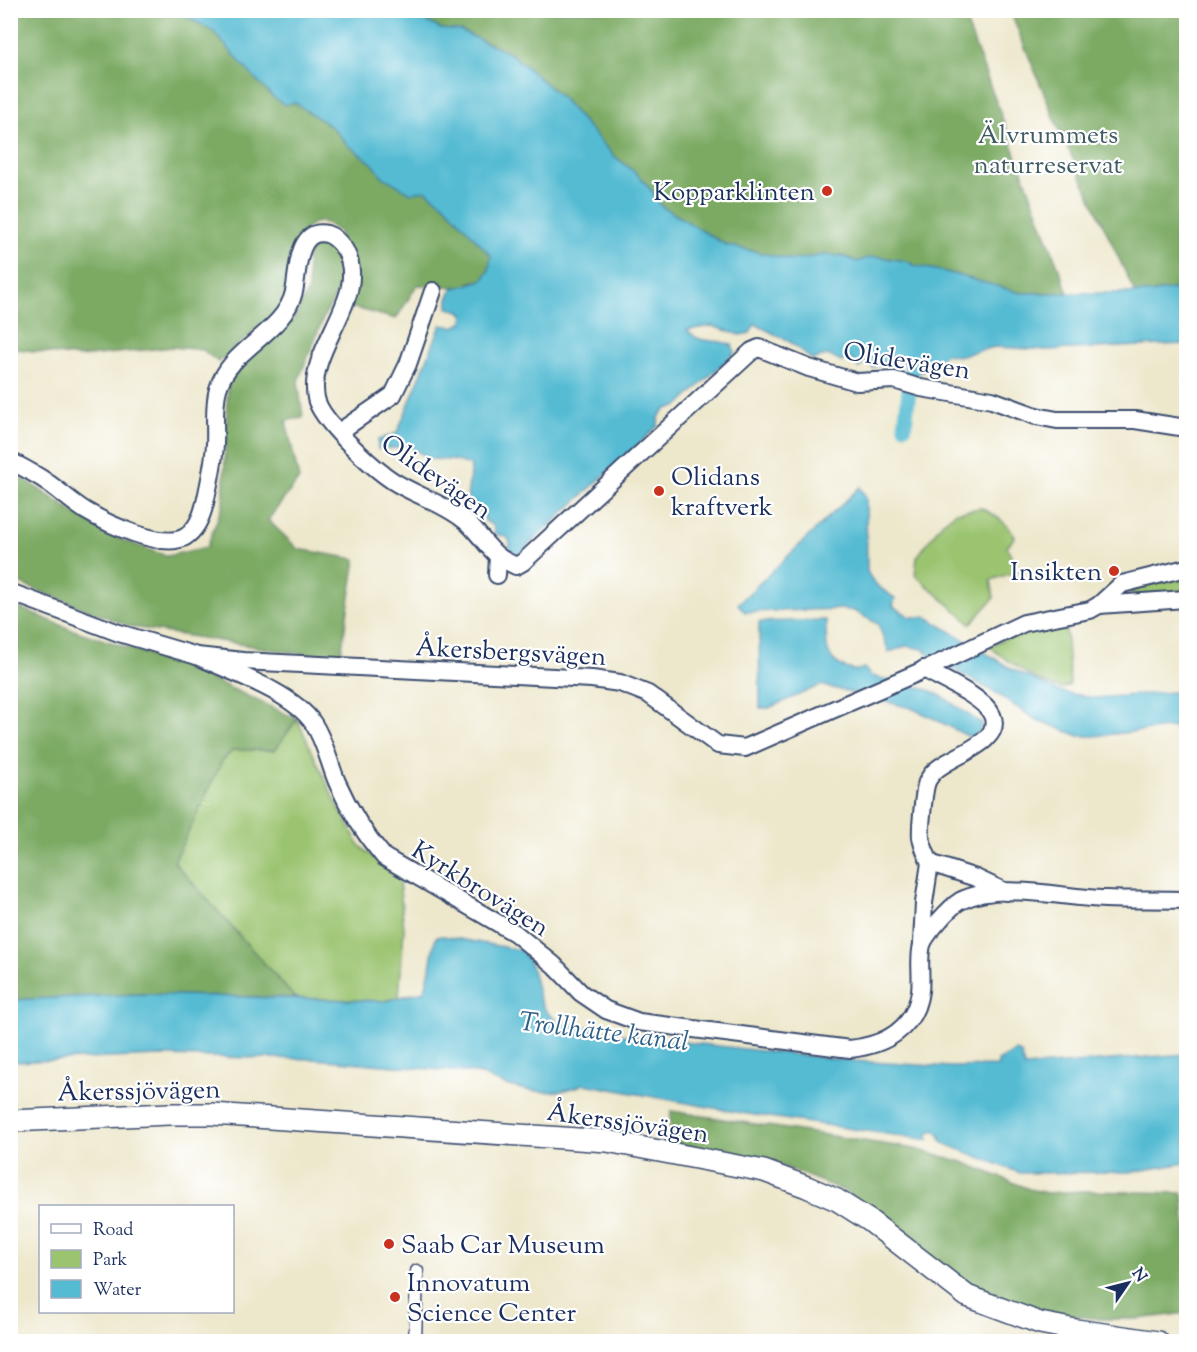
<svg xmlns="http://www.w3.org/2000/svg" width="1197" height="1352" viewBox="0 0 1197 1352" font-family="'Sorts Mill Goudy',serif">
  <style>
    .green { fill: #9bc471; stroke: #5b7a68; stroke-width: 1.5 }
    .forest { fill: #7caa63; stroke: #4c6c60; stroke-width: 1.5 }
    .water { fill: #55bbd3; stroke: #387598; stroke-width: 1.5 }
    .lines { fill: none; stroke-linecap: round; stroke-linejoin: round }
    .canal { stroke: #55bbd3; stroke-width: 15 }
    .pedestrian-casing { stroke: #3a4b6e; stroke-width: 15 }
    .minor-casing { stroke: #3a4b6e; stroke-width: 20 }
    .tertiary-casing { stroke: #3a4b6e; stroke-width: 24 }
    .pedestrian { stroke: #fff; stroke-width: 12 }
    .minor { stroke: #fff; stroke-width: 16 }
    .tertiary { stroke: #fff; stroke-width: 21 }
    .poi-dot { fill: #c8321e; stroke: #fff; stroke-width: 2 }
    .labels { text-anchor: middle; stroke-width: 4.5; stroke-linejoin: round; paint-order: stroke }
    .park-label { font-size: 26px; fill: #415c64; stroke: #fff }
    .poi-label { font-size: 26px; fill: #1b2f5e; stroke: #fff; text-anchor: start }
    .street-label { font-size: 26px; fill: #1b2f5e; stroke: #fff }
    .water-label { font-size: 27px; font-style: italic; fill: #2f6087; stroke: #fff }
  </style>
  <rect width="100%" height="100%" fill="#fff"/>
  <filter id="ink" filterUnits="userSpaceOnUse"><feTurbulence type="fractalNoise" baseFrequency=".0167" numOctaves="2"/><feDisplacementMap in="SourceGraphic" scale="12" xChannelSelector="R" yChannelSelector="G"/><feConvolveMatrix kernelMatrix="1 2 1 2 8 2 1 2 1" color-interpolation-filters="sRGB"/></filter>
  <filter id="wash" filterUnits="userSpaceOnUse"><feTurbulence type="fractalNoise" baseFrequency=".008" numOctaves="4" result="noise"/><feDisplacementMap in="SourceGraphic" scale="24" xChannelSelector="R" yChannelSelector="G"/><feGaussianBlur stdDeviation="1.35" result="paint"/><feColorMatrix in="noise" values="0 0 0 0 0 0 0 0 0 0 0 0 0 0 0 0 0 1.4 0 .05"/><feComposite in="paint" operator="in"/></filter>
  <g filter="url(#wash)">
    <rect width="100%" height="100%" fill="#ede7cb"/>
    <g class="green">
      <path d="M981 508C996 515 1006 522 1015 537L1007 547 1018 571 991 580 994 598 971 624 915 575 917 557 942 523 956 512Z"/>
      <path d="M1186 573V591L1139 595 1129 593 1136 589Z"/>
      <path d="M1063 624 1066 630 1070 685C1067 686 1064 688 1061 688 1043 687 1003 658 989 646L1011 636Z"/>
      <path d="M297 719 332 794 359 845 399 880 404 929 399 997 385 1001 295 998 174 862 222 761 233 750H275Z"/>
    </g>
    <g class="forest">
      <path d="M11 11H177L213 31 272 96 294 102 333 128 348 145 372 163 383 177 425 190 445 205 492 256 489 270 483 280 471 282 464 287 417 285 396 319 350 307 339 232 326 223 321 222 313 223 304 231 294 247 296 262 288 293 279 310 218 362 203 350 173 347 79 357 11 348Z"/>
      <path d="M407 11H962L1068 293H1021L946 272 916 266 906 261 867 258 858 262 842 256 824 255 792 260 726 245 661 206 652 191 636 173 613 155 561 97 511 54 461 31 441 29Z"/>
      <path d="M1010 11H1186V287L1150 293H1135L1058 127Z"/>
      <path d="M318 239 331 245 342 261V286L325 314 298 381 303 417 286 421 299 479 268 520 298 549 356 559 340 660 132 627 11 580 10 470 108 535 167 556 207 547 223 504 228 382 257 350 293 320 308 290 307 256Z"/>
      <path d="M11 604 70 629 179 664 297 719 275 750H233L222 761 174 862 295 998 141 994 11 1000Z"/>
      <path d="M671 1111 915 1149 963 1162 1029 1189 1047 1193 1084 1191 1183 1193 1186 1233V1313L1138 1319H1099L1025 1309 959 1278 845 1191 774 1163 669 1143Z"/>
    </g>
    <g class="water">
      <path d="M177 11H407L441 29 461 31 511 54 561 97 613 155 636 173 652 191 661 206 726 245 792 260 824 255 842 256 858 262 867 258 879 257 906 261 916 266 946 272 1021 293H1150L1186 287V344L1047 350 995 347 957 356 946 354 918 374 911 364 890 360 872 368V360L867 359 859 368 850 358 841 362 828 355 812 360 790 342 755 324 750 333 740 335 712 326 687 330C702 346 713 337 732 345L735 352 677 407C664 407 658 413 658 426L526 547 519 559 515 551H509L510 542 507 537 495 534 494 526 485 521 482 510 467 499 471 465 452 460 431 459 410 447 378 449V440L397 433 441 325 454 327 462 323 464 316 460 311 448 308V299L453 288C464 287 472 282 483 280L489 270 491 256 445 205 425 190 411 193 383 177 372 163 348 145 333 128 294 102 285 105 273 97 256 80 213 31Z"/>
      <path d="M860 487 866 498 867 571C873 585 883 590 895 598L893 606 910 617H927L1010 668 1057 691 1095 698 1186 691V726L1094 736H1079L1035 719 994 692 933 658 923 649 906 646 889 652 878 624 854 611 842 609 745 612 738 604Z"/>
      <path d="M826 620C827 641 822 659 846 668 854 671 857 671 864 668L871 676 929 690 943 697 982 724 978 734 969 737 931 717 911 708 821 685 769 708H760L759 622Z"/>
      <path d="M443 936 520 950C542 967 528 1007 560 1022L629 1036 854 1061 952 1067 998 1066V1061L1016 1051 1021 1053 1024 1067 1186 1054V1163L1131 1172 1020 1173 943 1143 940 1135 934 1130 928 1134V1140L741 1113 584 1084C560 1095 532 1093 506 1085 495 1082 487 1076 475 1073L314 1059 159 1056 11 1062V1000L141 994 385 1001 424 991C432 972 430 956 436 937Z"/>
    </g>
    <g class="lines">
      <path class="canal" d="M905 426 914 345"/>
    </g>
  </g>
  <g filter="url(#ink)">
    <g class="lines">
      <defs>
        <path id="pedestrian" d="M415 1342 417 1271"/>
        <g id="minor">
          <path d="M339 432 393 395 408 364 433 291"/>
          <path d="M10 461C21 466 31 472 41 478 57 488 70 501 86 511 106 523 162 550 185 537 196 530 202 516 205 503 209 484 214 463 215 444 216 426 213 406 218 389 230 347 284 334 294 292 298 275 296 227 327 234 334 236 341 244 345 250 371 297 306 347 316 398 320 420 373 468 393 481 415 495 443 503 464 520 477 530 485 545 498 556 503 560 510 563 516 566L523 562 752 351 759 348 809 368 857 382 894 380 921 388 992 400 1036 416 1057 420H1135L1186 428"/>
          <path d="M497 575 498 556"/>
          <path d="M10 592 119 633 197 656 243 661 592 679 620 683 648 694 718 745 745 748 935 665 1024 623 1090 610 1099 605 1186 599"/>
          <path d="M1099 605 1122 584 1186 568"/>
          <path d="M197 656C231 672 292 692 313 723 325 741 329 763 337 782 349 809 365 835 384 857L515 933 554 965 581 993 606 1010 639 1022 850 1049C885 1045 915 1029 920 991 922 976 918 959 922 945 925 935 950 907 960 901 1000 881 1061 898 1105 899 1132 900 1159 899 1186 900"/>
          <path d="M924 669C941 679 984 697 992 715 1005 744 946 756 932 774 930 777 928 779 927 782 924 789 920 829 921 837 922 846 927 855 930 863"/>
          <path d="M922 943 924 903 930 863 976 878 1006 892"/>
        </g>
        <path id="tertiary" d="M10 1121 169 1114H212L607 1141 764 1171 807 1187 837 1200 870 1221 967 1296 1040 1323 1076 1330 1158 1342"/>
      </defs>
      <use href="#pedestrian" class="pedestrian-casing"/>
      <use href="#minor" class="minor-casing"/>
      <use href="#tertiary" class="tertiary-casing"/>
      <use href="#pedestrian" class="pedestrian"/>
      <use href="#minor" class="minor"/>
      <use href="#tertiary" class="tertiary"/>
    </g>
  </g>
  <g class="poi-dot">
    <circle cx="827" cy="191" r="6"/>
    <circle cx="659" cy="491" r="6"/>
    <circle cx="1114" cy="571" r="6"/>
    <circle cx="389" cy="1244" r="6"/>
    <circle cx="395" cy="1297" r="6"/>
  </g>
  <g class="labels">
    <g class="park-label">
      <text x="1048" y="143">Älvrummets<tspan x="1048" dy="30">naturreservat</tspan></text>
    </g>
    <g class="poi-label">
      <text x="815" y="200" text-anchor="end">Kopparklinten</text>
      <text x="671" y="485">Olidans<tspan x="671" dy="30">kraftverk</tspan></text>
      <text x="1102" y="580" text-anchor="end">Insikten</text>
      <text x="401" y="1253">Saab Car Museum</text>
      <text x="407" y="1291">Innovatum<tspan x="407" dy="30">Science Center</tspan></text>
    </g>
    <g class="street-label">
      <text transform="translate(907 360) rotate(9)" y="9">Olidevägen</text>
      <text transform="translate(437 476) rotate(35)" y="9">Olidevägen</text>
      <text transform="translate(511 651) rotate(3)" y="9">Åkersbergsvägen</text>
      <text transform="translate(481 888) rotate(32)" y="9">Kyrkbrovägen</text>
      <text transform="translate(139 1090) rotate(-1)" y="9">Åkerssjövägen</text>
      <text transform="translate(628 1122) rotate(8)" y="9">Åkerssjövägen</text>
    </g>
    <g class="water-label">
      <text transform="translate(604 1031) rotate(7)" y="9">Trollhätte kanal</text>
    </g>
  </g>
  <rect width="1197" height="1352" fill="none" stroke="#fff" stroke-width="36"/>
  <rect x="39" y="1205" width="195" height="108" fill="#ffffff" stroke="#a4acbf" stroke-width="1.5"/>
  <rect x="51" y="1224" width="30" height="9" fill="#ffffff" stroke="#a4acbf" stroke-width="1.5"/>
  <text x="93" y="1235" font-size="18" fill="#1b2f5e">Road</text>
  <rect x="51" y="1250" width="30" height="18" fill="#9bc471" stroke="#a4acbf" stroke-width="1.5"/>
  <text x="93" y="1265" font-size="18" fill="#1b2f5e">Park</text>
  <rect x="51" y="1280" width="30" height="18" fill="#55bbd3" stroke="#a4acbf" stroke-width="1.5"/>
  <text x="93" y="1295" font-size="18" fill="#1b2f5e">Water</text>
  <g transform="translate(1128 1283) rotate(55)" stroke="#ffffff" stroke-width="4.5" paint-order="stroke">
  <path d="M0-4.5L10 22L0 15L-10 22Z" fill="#1b2f5e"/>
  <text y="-9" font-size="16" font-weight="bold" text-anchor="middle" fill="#1b2f5e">N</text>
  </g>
</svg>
